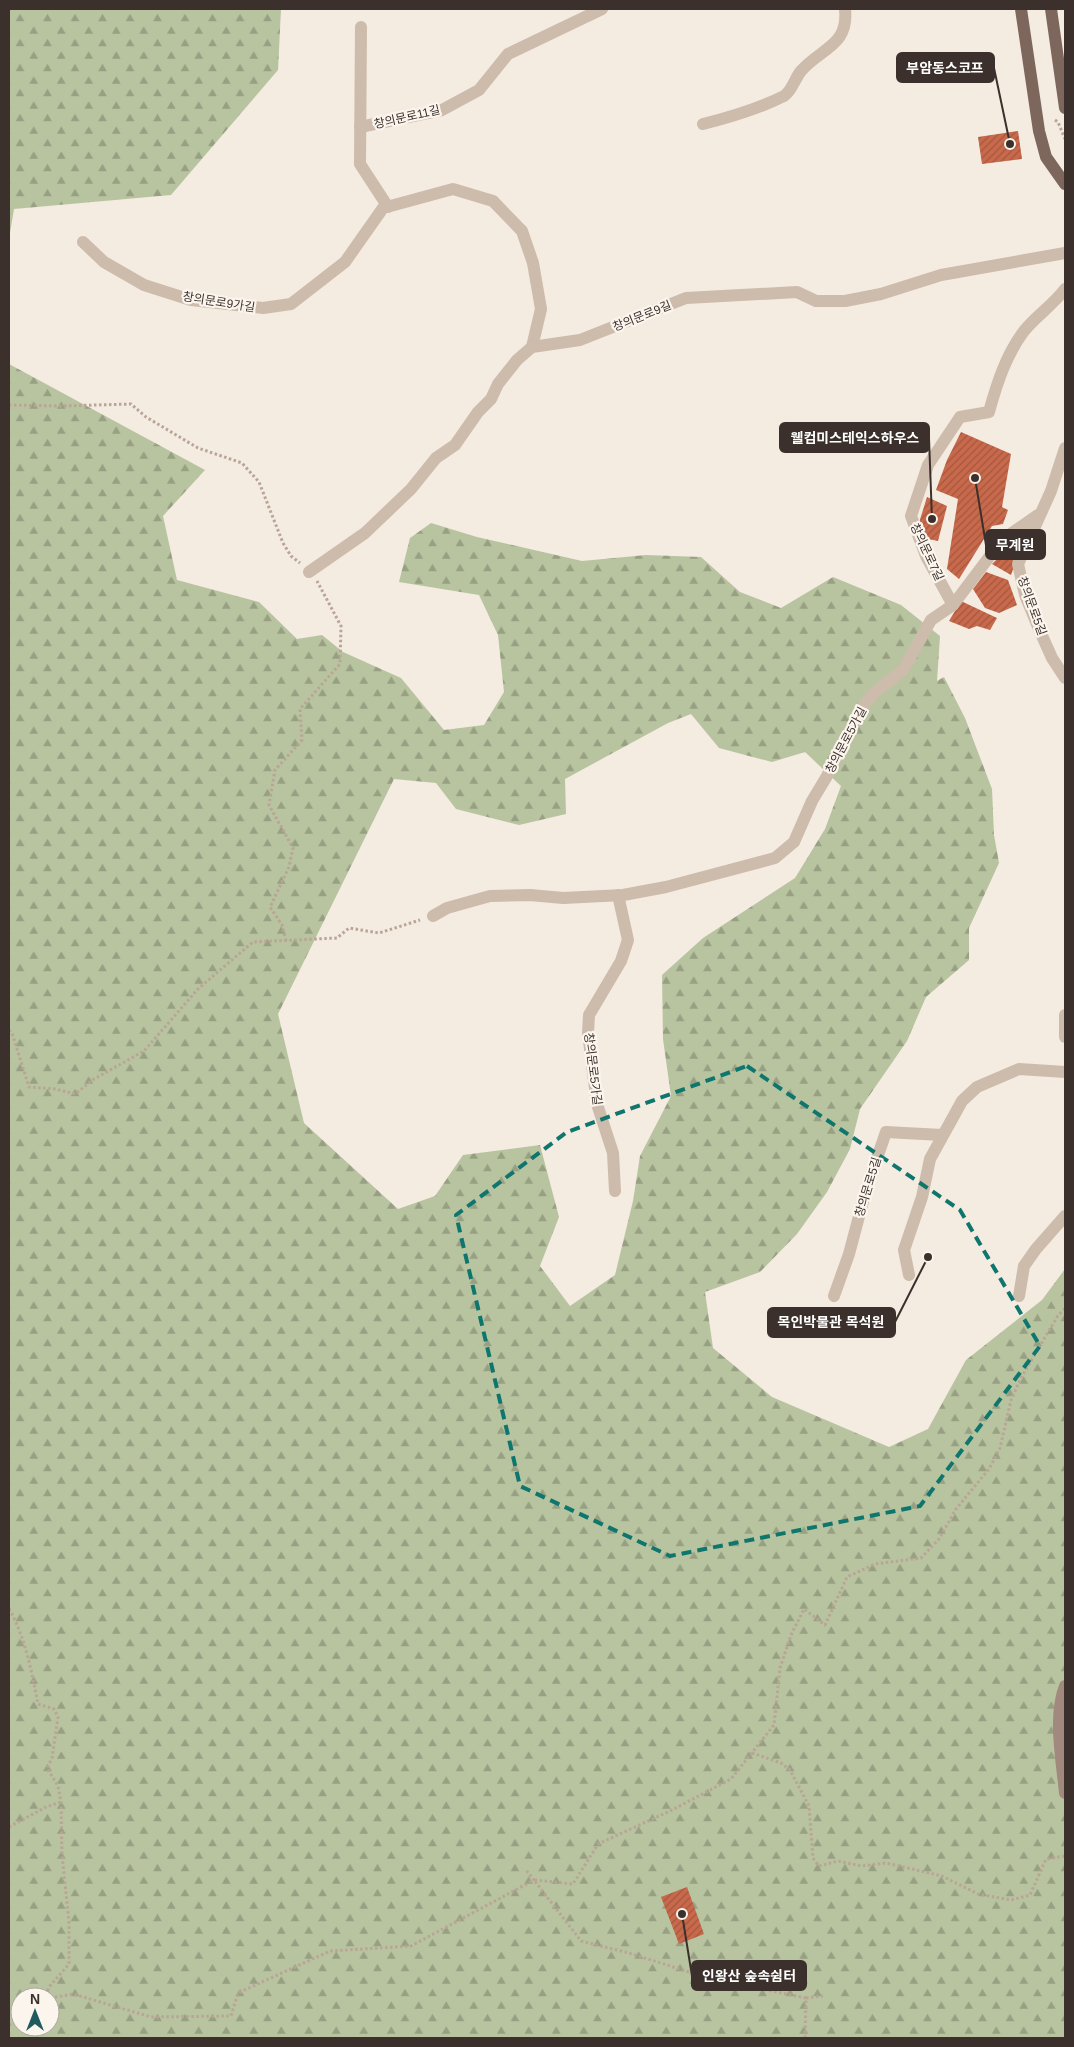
<svg xmlns="http://www.w3.org/2000/svg" width="1074" height="2047" viewBox="0 0 1074 2047" font-family="Arial,'Noto Sans KR',sans-serif">
  <style>
    .forest { fill: url(#forest-firs); fill-rule: evenodd }
    .building { fill: url(#building-hatch) }
    .lines { fill: none; stroke-linecap: round; stroke-linejoin: round }
    .path { stroke: #b9a596; stroke-width: 3; stroke-dasharray: 2.5 2.5; stroke-linecap: butt }
    .street { stroke: #cdbbac; stroke-width: 12 }
    .secondary { stroke: #a18a7d; stroke-width: 12 }
    .primary { stroke: #7d675c; stroke-width: 12 }
    .marked { fill: none; stroke: #0f766e; stroke-width: 4; stroke-dasharray: 10 6; stroke-linejoin: round }
    .labels { text-anchor: middle; stroke-width: 4.5; stroke-linejoin: round; paint-order: stroke }
    .street-label { font-size: 12px; fill: #3b302b; stroke: #fbf5ee }
    .leader { fill: none; stroke: #3b302b; stroke-width: 2 }
    .callout-dot { fill: #3b302b; stroke: #fbf5ee; stroke-width: 2 }
    .callout { fill: #3b302b; stroke: #3b302b; stroke-width: 2 }
    .callout-label { font-size: 14px; text-anchor: middle; font-weight: bold; fill: #fff }
  </style>
  <defs>
    <pattern id="forest-firs" width="22" height="20" patternUnits="userSpaceOnUse" patternTransform="scale(1.25)"><rect width="22" height="20" fill="#b8c4a0"/><path d="M5 1l3.5 6h-7zM16 11l3.5 6h-7z" fill="#97a083"/></pattern>
    <pattern id="building-hatch" width="6" height="6" patternUnits="userSpaceOnUse" patternTransform="scale(1.25)"><rect width="6" height="6" fill="#c8694b"/><path d="M-1 1l2-2M0 6l6-6M5 7l2-2" fill="none" stroke="#a4573f"/></pattern>
  </defs>
  <rect width="100%" height="100%" fill="#f4ebe1"/>
  <g class="forest">
    <path d="M9 9H281L278 70 171 195 14 209 9 239Z"/>
    <path d="M9 364 205 470 163 516 177 580 259 602 297 639 322 635 343 652 401 678 444 730 484 725 504 692 498 635 479 595 399 582 410 538 431 523 477 537 582 561 646 555 701 557 740 592 781 608 833 577 901 605 940 636 937 681 944 677 965 718 992 789 994 835 999 863 969 928V960L926 997 907 1041 860 1109 850 1149 827 1192 797 1234 760 1272 705 1292 713 1348 772 1397 889 1447 928 1429 966 1360 1042 1300 1065 1269V2038H9ZM691 714 719 748 772 762 805 752 841 786 825 829 795 878 703 938 662 975 663 1039 671 1096 640 1156 633 1201 615 1275 570 1306 540 1266 559 1217 540 1145 463 1155 435 1196 398 1209 304 1123 278 1014 394 779 436 783 456 809 519 825 566 814 565 779 668 723ZM20 1997H50V2027H20Z"/>
  </g>
  <g class="building">
    <path d="M1018 131 1022 159 982 164 978 137Z"/>
    <path d="M961 432 1011 454 1002 507 1008 510 1003 524 992 526 959 579 947 569 958 499 936 490 947 460Z"/>
    <path d="M927 497 947 506 938 541 923 538 919 523Z"/>
    <path d="M1027 529 1011 575 992 564Z"/>
    <path d="M986 572 1008 580 1017 605 999 613 985 608 973 589Z"/>
    <path d="M961 601 997 618 990 630 977 626 969 629 949 621Z"/>
    <path d="M687 1887 704 1934 679 1944 661 1897Z"/>
  </g>
  <g class="lines">
    <g class="path">
      <path d="M1055 120 1058 122 1065 139"/>
      <path d="M9 405 61 406 131 404 146 417 198 448 242 463 259 482 283 543 291 556 300 563"/>
      <path d="M286 941 282 925 270 907 289 867 293 848 269 805 275 770 302 740 300 709 340 664 341 626 317 581"/>
      <path d="M9 1030 12 1033 29 1087 55 1089 75 1094 94 1079 144 1051 198 989 253 942 337 938 349 928 379 933 420 920"/>
      <path d="M9 1609C25 1636 32 1673 38 1704L54 1709 58 1717 52 1758 47 1768 58 1786 61 1802 62 1855 69 1922V1964L49 1987 45 1997"/>
      <path d="M752 1753 781 1763 790 1770 809 1806 813 1858 819 1866 838 1861 861 1866 886 1863 942 1876 978 1894 1011 1900 1030 1895 1046 1859 1065 1856"/>
      <path d="M9 1827 46 1807 61 1802"/>
      <path d="M50 1998 73 1994 151 2017 231 2016 238 1993 330 1951 411 1946 534 1880 526 1870"/>
      <path d="M806 1998 823 1996"/>
      <path d="M9 2025 20 2018"/>
      <path d="M805 2038 806 1998 708 1978 629 1953 581 1941 534 1880 573 1884 598 1844 670 1811 731 1779 774 1725 780 1668 791 1635 804 1609 825 1625 847 1577 875 1564 921 1558 939 1539 956 1509 989 1469 1000 1448 1011 1400 1021 1378 1057 1317 1065 1308"/>
    </g>
    <g class="street">
      <path d="M361 27 360 164 388 207"/>
      <path d="M703 124C731 117 758 109 784 96 792 91 795 78 801 71 821 48 849 46 845 9"/>
      <path d="M360 127 442 110 479 90 508 54 602 9"/>
      <path d="M83 242 104 262 144 285 191 300 263 308 291 304 345 262 383 208 453 189 493 201 522 231 533 263 541 309 532 347"/>
      <path d="M1065 448 1051 491 1018 564 1025 595 1039 629 1052 658 1065 678"/>
      <path d="M309 572 365 533 411 489 436 458 455 445 478 412 491 399 498 384 517 360 532 347 580 340 686 298 797 292 816 301H845L881 294 941 275 1065 253"/>
      <path d="M953 605 926 556 911 516 928 465 960 417 989 412C997 383 1006 355 1024 331 1036 316 1053 305 1065 289"/>
      <path d="M433 916 447 908 490 896 530 895 563 898 623 895 666 887 775 858 794 842 812 801 827 776 863 706 874 693 903 670 931 620 953 605 1002 540 1038 515"/>
      <path d="M1065 1015V1037"/>
      <path d="M615 1191 613 1153 597 1104 588 1033 589 1015 621 961 628 940 618 895"/>
      <path d="M909 1275 904 1250 922 1197 930 1159 962 1101 977 1087 1019 1069 1065 1072"/>
      <path d="M834 1296 849 1254 866 1190 886 1132 942 1135"/>
      <path d="M1019 1296 1024 1266 1036 1249 1065 1216"/>
    </g>
    <path class="secondary" d="M1065 1686C1053 1716 1062 1761 1065 1793"/>
    <g class="primary">
      <path d="M1021 9 1039 131 1046 157 1065 184"/>
      <path d="M1051 9 1065 108"/>
    </g>
  </g>
  <path class="marked" d="M747 1066 960 1210 1040 1346 920 1506 670 1556 520 1486 456 1215 567 1132Z"/>
  <g class="labels">
    <g class="street-label">
      <text transform="translate(407 117) rotate(-13)" y="4">창의문로11길</text>
      <text transform="translate(219 302) rotate(9)" y="4">창의문로9가길</text>
      <text transform="translate(642 316) rotate(-22)" y="4">창의문로9길</text>
      <text transform="translate(927 552) rotate(65)" y="4">창의문로7길</text>
      <text transform="translate(1032 606) rotate(70)" y="4">창의문로5길</text>
      <text transform="translate(846 740) rotate(-62)" y="4">창의문로5가길</text>
      <text transform="translate(593 1069) rotate(83)" y="4">창의문로5가길</text>
      <text transform="translate(868 1187) rotate(-73)" y="4">창의문로5길</text>
    </g>
  </g>
  <path class="leader" d="M1010 144L994 68M932 519L929 438M975 478L986 545M928 1257L895 1322M682 1914L692 1976"/>
  <g class="callout-dot">
    <circle cx="1010" cy="144" r="5"/>
    <circle cx="932" cy="519" r="5"/>
    <circle cx="975" cy="478" r="5"/>
    <circle cx="928" cy="1257" r="5"/>
    <circle cx="682" cy="1914" r="5"/>
  </g>
  <g class="callout">
    <rect x="897" y="53" width="97" height="29" rx="5"/>
    <rect x="780" y="423" width="149" height="29" rx="5"/>
    <rect x="986" y="530" width="59" height="29" rx="5"/>
    <rect x="768" y="1308" width="127" height="29" rx="5"/>
    <rect x="692" y="1961" width="114" height="29" rx="5"/>
  </g>
  <g class="callout-label">
    <text x="945" y="73">부암동스코프</text>
    <text x="855" y="443">웰컴미스테익스하우스</text>
    <text x="1015" y="550">무계원</text>
    <text x="831" y="1327">목인박물관 목석원</text>
    <text x="749" y="1981">인왕산 숲속쉼터</text>
  </g>
  <rect width="1074" height="2047" fill="none" stroke="#3b302b" stroke-width="20"/>
  <g transform="translate(35 2012)"><circle r="24" fill="#fbf5ee" stroke="#aea6a0"/>
  <path d="M0-4L9 19L0 12L-9 19Z" fill="#1f5a5e"/>
  <text y="-8" font-size="14" font-weight="bold" text-anchor="middle" fill="#3b302b">N</text>
  </g>
</svg>
